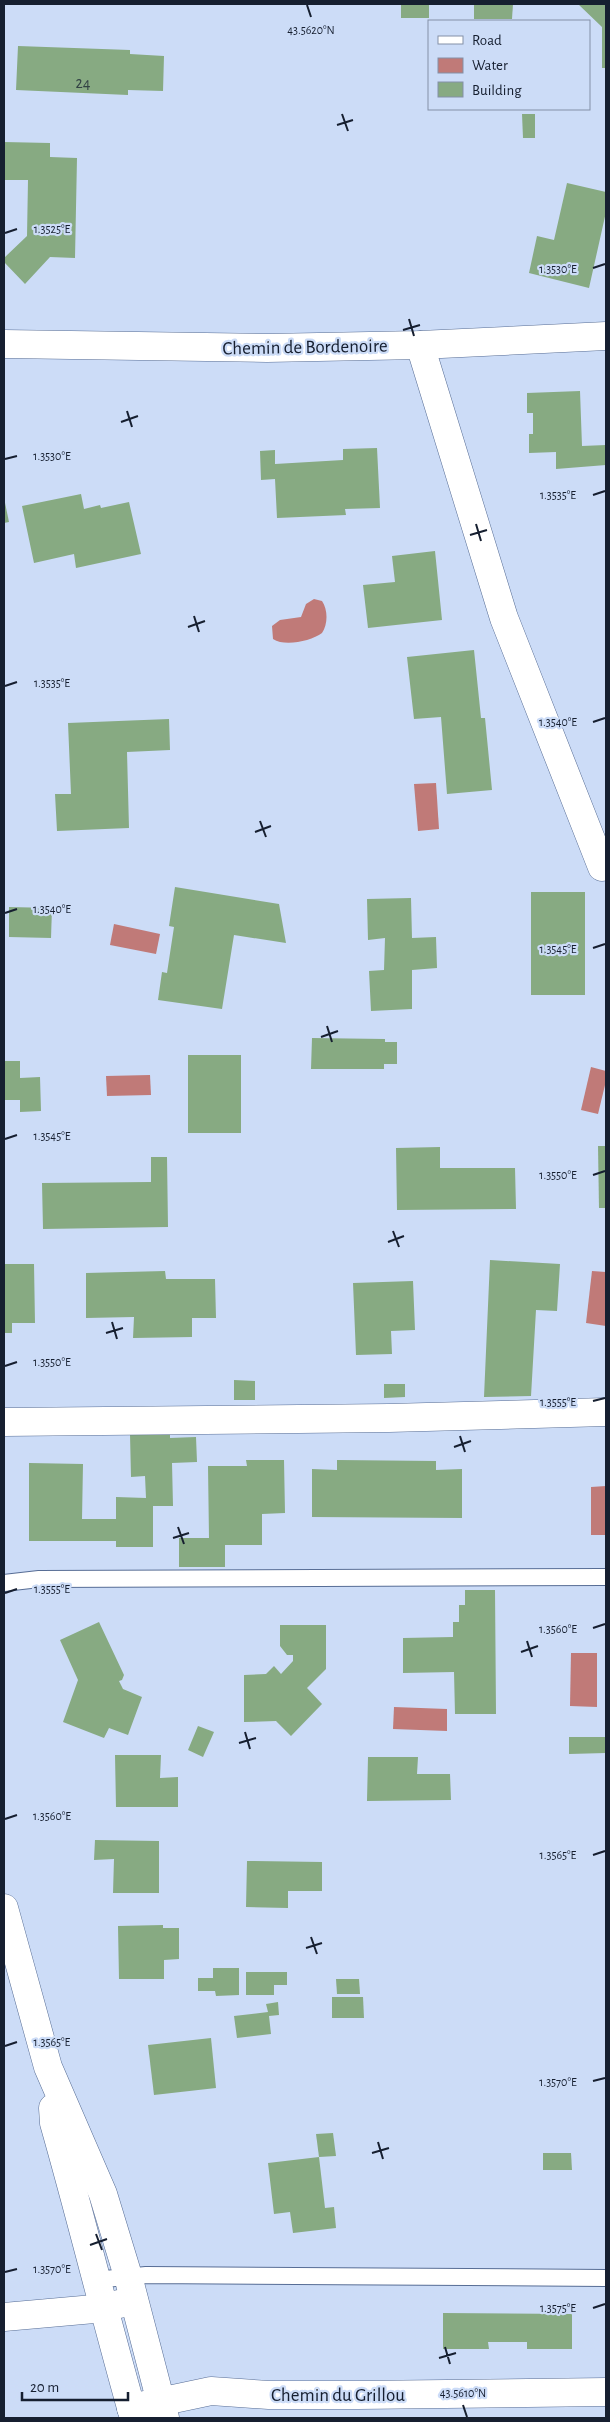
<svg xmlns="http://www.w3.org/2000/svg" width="610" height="2422" viewBox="0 0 610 2422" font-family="'Alegreya Sans',sans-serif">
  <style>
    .water { fill: #c07a78 }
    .building { fill: #87aa82 }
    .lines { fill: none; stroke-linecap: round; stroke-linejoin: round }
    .lane-casing { stroke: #576d95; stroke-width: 18 }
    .street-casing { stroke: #576d95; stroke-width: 29 }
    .secondary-casing { stroke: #576d95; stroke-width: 29 }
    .lane { stroke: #fff; stroke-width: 16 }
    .street { stroke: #fff; stroke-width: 28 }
    .secondary { stroke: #fff; stroke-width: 28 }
    .ticks { fill: none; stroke: #161f30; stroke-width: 2 }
    .labels { text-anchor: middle; stroke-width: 4.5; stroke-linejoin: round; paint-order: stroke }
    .number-label { font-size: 16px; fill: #324244 }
    .street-label { font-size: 19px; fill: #161f30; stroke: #ccdcf7 }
    .ticks-label { font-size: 12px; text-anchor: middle; fill: #161f30; stroke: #ccdcf7; stroke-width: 4.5; stroke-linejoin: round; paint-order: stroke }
  </style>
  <rect width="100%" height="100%" fill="#ccdcf7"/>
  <g class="water">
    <path d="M314 599 322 601C328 610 328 624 322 633 311 641 285 647 273 639L272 626 280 620 301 617 306 604Z"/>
    <path d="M436 783 439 829 418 831 414 784Z"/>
    <path d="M114 924 160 934 156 954 110 945Z"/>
    <path d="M591 1067 606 1071V1081L598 1114 581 1110Z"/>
    <path d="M150 1075 151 1095 107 1096 106 1076Z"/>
    <path d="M592 1271 606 1272V1326L586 1323Z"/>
    <path d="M606 1486V1535H591V1487Z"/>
    <path d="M571 1653H597V1707L570 1706Z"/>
    <path d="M394 1707 447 1709V1731L393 1729Z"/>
  </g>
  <g class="building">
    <rect x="401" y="4" width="28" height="14"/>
    <path d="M474 4H513L512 19H474Z"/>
    <path d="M578 4H606V68H602V27Z"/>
    <path d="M18 46 130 50V54L164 56 163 91 128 90V95L16 90Z"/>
    <path d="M522 114H535V138H523Z"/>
    <path d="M4 142 50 143V157L77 158 75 258 50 257 25 284 4 262V258L27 236 28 180H4Z"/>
    <path d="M567 183 606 192V212L589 288 529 273 537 236 554 240Z"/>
    <path d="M580 391 582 446 606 445V465L556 469V452L529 453V434H533V413H527V393Z"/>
    <path d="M377 448 380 508 345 509 346 515 277 518 275 479 261 480 260 451 275 450V464L343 460V449Z"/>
    <path d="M81 494 84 509 100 505 101 508 129 502 141 554 76 568 74 554 34 563 22 506Z"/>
    <path d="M4 498 9 522 4 523Z"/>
    <path d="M435 551 442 620 368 628 363 585 395 582 392 556Z"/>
    <path d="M474 650 481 718H485L492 790 447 794 441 717 414 719 407 657Z"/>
    <path d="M169 719 170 750 127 752 129 828 57 831 55 794H71L68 723Z"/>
    <path d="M175 887 279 904 286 943 234 935 222 1009 158 1000 162 972 167 973 174 927 169 926Z"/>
    <rect x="531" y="892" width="54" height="103"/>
    <path d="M411 898 412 938 436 937 437 968 412 970V1009L371 1011 369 971 384 970 385 938 368 940 367 899Z"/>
    <path d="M9 907 52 908 51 938 9 937Z"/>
    <path d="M312 1038 385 1039V1042H397V1064H384V1069H311Z"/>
    <rect x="188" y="1055" width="53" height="78"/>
    <path d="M4 1061H20V1078L40 1077 41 1111 20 1112V1100H4Z"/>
    <path d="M598 1146H606V1208H599Z"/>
    <path d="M440 1147V1168H515L516 1209 397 1210 396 1148Z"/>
    <path d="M151 1157H167L168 1227 43 1229 42 1183 151 1182Z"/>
    <path d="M490 1260 560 1264 557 1311 536 1310 531 1396 484 1397Z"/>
    <path d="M4 1264H34L35 1323H12V1333H4Z"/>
    <path d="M165 1271 166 1279H215L216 1318H192V1337L133 1338 134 1317 86 1318V1273Z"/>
    <path d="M413 1281 415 1330 391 1331 392 1354 356 1355 353 1283Z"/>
    <path d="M234 1380 255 1381V1400H234Z"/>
    <path d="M384 1384H405V1397L384 1398Z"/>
    <path d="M170 1433V1438L196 1437 197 1462 172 1463 173 1506H153V1547H116V1541H29V1463L83 1464 82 1519H116V1497L146 1498 145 1476 131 1477 130 1434Z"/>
    <path d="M246 1460H284L285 1513 262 1514V1545H225V1567H179V1538H209L208 1466H247Z"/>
    <path d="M337 1460 436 1461V1470L462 1469V1518L312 1517V1469L337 1470Z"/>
    <path d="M465 1590H495L496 1714H455L454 1672 403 1673V1638L453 1637V1622H459V1605H465Z"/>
    <path d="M99 1622 124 1675 122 1680 119 1681 123 1689 142 1697 128 1735 109 1728 104 1738 63 1722 78 1680 60 1640Z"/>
    <path d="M280 1625H326V1669L307 1688 322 1704 291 1736 276 1721 244 1722V1675L266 1674 274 1666 281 1674 293 1661V1655H287L280 1646Z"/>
    <path d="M198 1726 214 1732 203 1757 188 1750Z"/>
    <path d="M569 1737H605L606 1753 569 1754Z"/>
    <path d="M115 1755H161L160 1778 178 1777V1807H116Z"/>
    <path d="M368 1757H418L417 1774H450L451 1800 367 1801Z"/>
    <path d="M95 1840 159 1841V1893H113L114 1859 94 1860Z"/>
    <path d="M247 1861 322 1862V1891H288V1908L246 1907Z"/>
    <path d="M163 1925V1928H179V1959L164 1960V1979H119L118 1926Z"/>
    <path d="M213 1968H239V1995L216 1996 215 1991H198V1978H213Z"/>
    <path d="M246 1972H287V1985H274V1995H246Z"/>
    <path d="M336 1979H359L360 1994H337Z"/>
    <path d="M332 1997H363L364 2018H332Z"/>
    <path d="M278 2002 279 2015 269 2016 271 2034 237 2038 234 2016 268 2012 266 2004Z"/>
    <path d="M211 2038 216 2088 154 2095 148 2045Z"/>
    <path d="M333 2133 336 2156 319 2157 316 2134Z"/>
    <path d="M543 2153H571L572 2170H543Z"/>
    <path d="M319 2157 325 2208 334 2207 336 2228 293 2233 290 2212 274 2214 268 2163Z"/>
    <path d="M443 2313 572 2314V2349H527V2342H488L489 2349H443Z"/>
  </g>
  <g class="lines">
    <defs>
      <g id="lane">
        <path d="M4 1583 39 1579 606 1577"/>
        <path d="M95 2280 146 2275 606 2278"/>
      </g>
      <g id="street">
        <path d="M4 344 267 348 420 345 606 336"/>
        <path d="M420 345 504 618 602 867"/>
        <path d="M4 1422 389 1418 606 1412"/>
        <path d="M4 2317 94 2309 134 2301"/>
        <path d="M131 2408 211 2391 269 2395H359L606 2392"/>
      </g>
      <g id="secondary">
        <path d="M4 1908 48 2067 103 2194 128 2276 165 2418"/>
        <path d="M53 2108 54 2123C82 2221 106 2320 134 2418"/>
      </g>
    </defs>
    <use href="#lane" class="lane-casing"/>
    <use href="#street" class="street-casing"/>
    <use href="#secondary" class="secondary-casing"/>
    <use href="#lane" class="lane"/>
    <use href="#street" class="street"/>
    <use href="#secondary" class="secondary"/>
  </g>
  <path class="ticks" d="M307 5 311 17M342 114 348 131M337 125 353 120M5 233 17 229M593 268 605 264M409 319 414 336M403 330 420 325M127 411 132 427M121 422 138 416M5 459 17 456M593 495 605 491M476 524 481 541M470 535 487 530M194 616 199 632M188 627 205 621M5 686 17 682M593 722 605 718M260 821 266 837M255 832 271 826M5 913 17 909M593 948 605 944M327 1026 332 1042M321 1037 338 1031M5 1139 17 1135M593 1175 605 1171M393 1231 399 1247M388 1242 404 1236M112 1322 117 1339M106 1333 123 1328M5 1366 17 1362M593 1401 605 1398M460 1436 465 1452M454 1447 471 1441M178 1527 184 1544M173 1538 189 1533M5 1593 17 1589M593 1628 605 1624M527 1641 532 1657M521 1652 538 1646M245 1732 250 1749M239 1743 256 1738M5 1819 17 1815M593 1855 605 1851M311 1937 317 1954M306 1948 322 1943M5 2046 17 2042M593 2081 605 2078M378 2142 383 2159M372 2153 389 2148M96 2234 102 2250M90 2245 107 2239M5 2272 17 2269M593 2308 605 2304M445 2347 450 2364M439 2358 456 2353M463 2405 467 2417"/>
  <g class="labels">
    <g class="number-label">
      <text x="83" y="88">24</text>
    </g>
    <g class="street-label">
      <text transform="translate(305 346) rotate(-1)" y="7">Chemin de Bordenoire</text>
      <text x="338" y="2401">Chemin du Grillou</text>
    </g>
  </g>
  <g class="ticks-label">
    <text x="311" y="34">43.5620°N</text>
    <text x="52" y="233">1.3525°E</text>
    <text x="558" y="273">1.3530°E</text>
    <text x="52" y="460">1.3530°E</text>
    <text x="558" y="499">1.3535°E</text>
    <text x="52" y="687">1.3535°E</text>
    <text x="558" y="726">1.3540°E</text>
    <text x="52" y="913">1.3540°E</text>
    <text x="558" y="953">1.3545°E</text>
    <text x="52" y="1140">1.3545°E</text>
    <text x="558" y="1179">1.3550°E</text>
    <text x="52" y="1366">1.3550°E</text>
    <text x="558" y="1406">1.3555°E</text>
    <text x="52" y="1593">1.3555°E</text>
    <text x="558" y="1633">1.3560°E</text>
    <text x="52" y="1820">1.3560°E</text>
    <text x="558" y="1859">1.3565°E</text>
    <text x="52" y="2046">1.3565°E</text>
    <text x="558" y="2086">1.3570°E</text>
    <text x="52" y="2273">1.3570°E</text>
    <text x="558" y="2312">1.3575°E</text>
    <text x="463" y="2397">43.5610°N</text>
  </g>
  <rect width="610" height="2422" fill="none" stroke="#161f30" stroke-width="10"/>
  <rect x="428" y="20" width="162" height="90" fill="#ccdcf7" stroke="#8390a7"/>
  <rect x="438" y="36" width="25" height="8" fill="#ffffff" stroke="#8390a7"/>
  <text x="472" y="45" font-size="15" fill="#161f30">Road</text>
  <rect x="438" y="58" width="25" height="15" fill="#c07a78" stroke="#8390a7"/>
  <text x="472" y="70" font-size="15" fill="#161f30">Water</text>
  <rect x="438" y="82" width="25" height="15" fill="#87aa82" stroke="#8390a7"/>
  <text x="472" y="95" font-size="15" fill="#161f30">Building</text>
  <path d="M22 2392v8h106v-8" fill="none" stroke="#161f30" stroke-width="2.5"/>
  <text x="30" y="2392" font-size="15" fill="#161f30" stroke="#ccdcf7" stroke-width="4" paint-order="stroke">20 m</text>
</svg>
